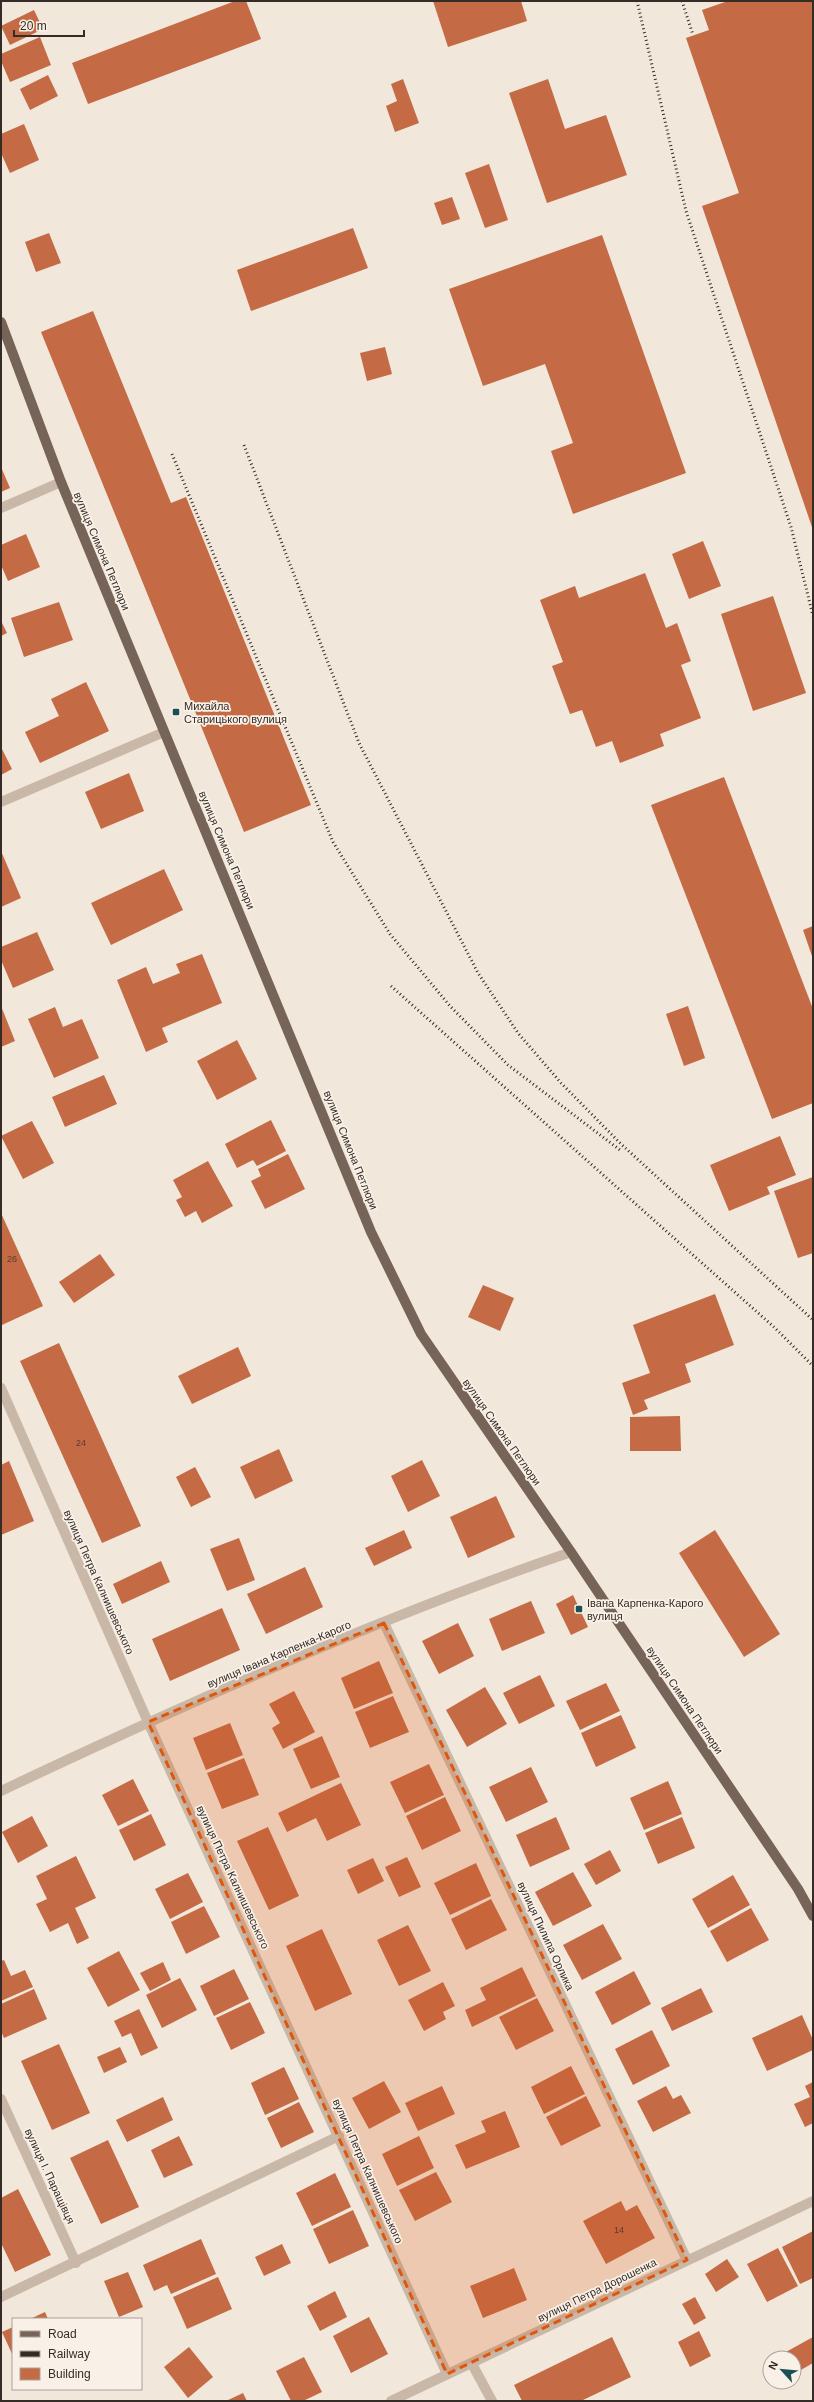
<svg xmlns="http://www.w3.org/2000/svg" width="814" height="2402" viewBox="0 0 814 2402" font-family="Helvetica,sans-serif">
  <style>
    .building { fill: #c46a45 }
    .lines { fill: none; stroke-linecap: round; stroke-linejoin: round }
    .minor { stroke: #c9b8a7; stroke-width: 10 }
    .major { stroke: #776458; stroke-width: 10 }
    .rail { stroke: #352c27; stroke-width: 3; stroke-dasharray: 1 3; stroke-linecap: butt }
    .marked { fill: #df570d; fill-opacity: 0.2; stroke: #df570d; stroke-width: 3; stroke-dasharray: 8 5; stroke-linejoin: round }
    .poi-dot { fill: #1d5056; stroke: #f9f1e7; stroke-width: 1.5 }
    .labels { text-anchor: middle; stroke-width: 3.5; stroke-linejoin: round; paint-order: stroke }
    .number-label { font-size: 9px; fill: #593c2e }
    .street-label { font-size: 11px; fill: #352c27; stroke: #f9f1e7 }
    .poi-label { font-size: 11px; fill: #352c27; stroke: #f9f1e7; text-anchor: start }
  </style>
  <rect width="100%" height="100%" fill="#f1e7da"/>
  <g class="building">
    <path d="M235 1H246L261 39 88 104 72 63Z"/>
    <path d="M433 1H521L527 21 448 47Z"/>
    <path d="M728 1H813V530L702 206 739 193 686 38 709 30 702 10Z"/>
    <path d="M34 10 43 29 10 45 1 26Z"/>
    <path d="M40 37 51 65 10 82 1 61V54Z"/>
    <path d="M48 75 58 96 30 110 20 89Z"/>
    <path d="M403 79 419 123 395 132 386 106 397 101 391 84Z"/>
    <path d="M548 79 565 129 606 115 627 175 547 203 509 93Z"/>
    <path d="M24 124 39 160 10 173 1 153V134Z"/>
    <path d="M489 164 508 220 485 228 465 173Z"/>
    <path d="M452 197 460 219 442 225 434 203Z"/>
    <path d="M353 228 368 268 251 311 237 270Z"/>
    <path d="M49 233 61 263 36 272 25 242Z"/>
    <path d="M602 235 686 473 573 514 551 451 573 443 545 364 483 386 449 289Z"/>
    <path d="M93 311 171 503 186 497 311 805 244 832 41 332Z"/>
    <path d="M385 347 392 374 367 381 360 353Z"/>
    <path d="M1 467 10 488 1 492Z"/>
    <path d="M26 534 40 567 8 581 1 565V545Z"/>
    <path d="M703 541 721 586 689 599 672 554Z"/>
    <path d="M645 573 666 628 677 623 691 661 681 665 701 718 660 734 664 746 620 763 612 741 596 747 582 710 570 714 552 666 563 662 540 600 575 586 579 598Z"/>
    <path d="M773 596 806 693 753 711 721 614Z"/>
    <path d="M59 602 73 640 24 657 11 618Z"/>
    <path d="M1 621 7 633 1 636Z"/>
    <path d="M86 682 109 731 40 763 25 732 59 716 51 699Z"/>
    <path d="M1 747 12 769 1 775Z"/>
    <path d="M129 773 144 811 101 829 85 792Z"/>
    <path d="M724 777 813 1009V1103L772 1119 651 805Z"/>
    <path d="M1 851 21 898 1 907Z"/>
    <path d="M164 869 183 910 111 945 91 903Z"/>
    <path d="M813 926V959L803 930Z"/>
    <path d="M37 932 54 970 13 988 1 960V947Z"/>
    <path d="M202 954 222 1003 162 1028 168 1042 146 1052 117 980 146 967 153 984 180 973 176 964Z"/>
    <path d="M1 1006 15 1041 1 1047Z"/>
    <path d="M688 1006 705 1058 684 1066 666 1014Z"/>
    <path d="M55 1007 63 1027 82 1019 99 1058 54 1078 28 1019Z"/>
    <path d="M237 1040 257 1079 217 1100 197 1061Z"/>
    <path d="M104 1075 117 1104 65 1127 52 1097Z"/>
    <path d="M271 1120 286 1151 257 1166 253 1160 237 1168 225 1144Z"/>
    <path d="M32 1121 54 1163 23 1179 1 1136Z"/>
    <path d="M780 1136 796 1175 767 1187 770 1194 729 1211 710 1165Z"/>
    <path d="M288 1154 305 1189 265 1209 251 1181 261 1176 258 1169Z"/>
    <path d="M208 1161 233 1206 202 1223 196 1211 185 1217 176 1200 182 1197 173 1180Z"/>
    <path d="M813 1177V1253L798 1258 774 1191Z"/>
    <path d="M1 1213 43 1306 2 1325 1 1321Z"/>
    <path d="M100 1254 115 1275 74 1303 59 1282Z"/>
    <path d="M483 1285 514 1298 500 1331 468 1317Z"/>
    <path d="M715 1294 734 1345 685 1364 691 1382 644 1400 648 1409 633 1415 622 1383 650 1373 633 1325Z"/>
    <path d="M59 1343 141 1526 102 1543 20 1361Z"/>
    <path d="M238 1347 251 1376 192 1404 178 1376Z"/>
    <path d="M680 1416 681 1451H630V1417Z"/>
    <path d="M279 1449 293 1481 255 1499 240 1467Z"/>
    <path d="M422 1460 440 1496 408 1512 391 1476Z"/>
    <path d="M9 1461 34 1521 1 1535V1465Z"/>
    <path d="M195 1467 211 1497 191 1507 176 1477Z"/>
    <path d="M496 1496 515 1537 468 1558 450 1517Z"/>
    <path d="M404 1530 412 1548 374 1566 365 1548Z"/>
    <path d="M715 1530 780 1634 744 1657 679 1553Z"/>
    <path d="M239 1538 255 1580 227 1591 210 1549Z"/>
    <path d="M161 1561 170 1582 122 1604 113 1584Z"/>
    <path d="M305 1567 323 1607 266 1634 247 1594Z"/>
    <path d="M573 1595 588 1627 571 1635 556 1604Z"/>
    <path d="M531 1601 545 1633 502 1651 489 1619Z"/>
    <path d="M222 1608 240 1650 170 1681 152 1639Z"/>
    <path d="M458 1623 474 1656 439 1674 422 1641Z"/>
    <path d="M379 1661 393 1693 354 1709 341 1678Z"/>
    <path d="M540 1675 555 1706 519 1724 503 1693Z"/>
    <path d="M606 1683 620 1711 580 1730 566 1701Z"/>
    <path d="M485 1687 507 1724 467 1747 446 1710Z"/>
    <path d="M294 1691 315 1732 283 1749 272 1728 280 1723 269 1704Z"/>
    <path d="M393 1696 409 1732 370 1748 355 1712Z"/>
    <path d="M621 1715 636 1748 596 1767 581 1733Z"/>
    <path d="M230 1723 243 1755 206 1770 193 1738Z"/>
    <path d="M322 1736 340 1777 311 1789 293 1749Z"/>
    <path d="M244 1758 259 1795 222 1809 207 1773Z"/>
    <path d="M429 1764 444 1795 405 1813 390 1782Z"/>
    <path d="M531 1767 548 1802 506 1822 489 1787Z"/>
    <path d="M133 1779 149 1811 118 1826 102 1795Z"/>
    <path d="M668 1781 682 1814 644 1830 630 1798Z"/>
    <path d="M341 1783 361 1825 327 1841 316 1818 287 1832 278 1813Z"/>
    <path d="M445 1797 461 1831 422 1850 406 1816Z"/>
    <path d="M151 1814 166 1845 134 1861 119 1830Z"/>
    <path d="M32 1816 48 1846 18 1863 2 1832Z"/>
    <path d="M556 1817 570 1849 530 1867 516 1835Z"/>
    <path d="M682 1817 695 1848 658 1864 645 1833Z"/>
    <path d="M268 1827 299 1896 269 1910 237 1841Z"/>
    <path d="M610 1850 621 1871 596 1885 584 1864Z"/>
    <path d="M76 1856 96 1898 75 1908 89 1938 77 1944 68 1923 50 1932 36 1904 47 1899 36 1876Z"/>
    <path d="M407 1857 421 1887 399 1897 385 1867Z"/>
    <path d="M373 1858 384 1881 358 1894 347 1870Z"/>
    <path d="M476 1863 491 1896 450 1915 434 1883Z"/>
    <path d="M573 1872 592 1906 553 1926 535 1892Z"/>
    <path d="M188 1873 203 1902 170 1919 155 1889Z"/>
    <path d="M733 1875 750 1905 708 1928 692 1899Z"/>
    <path d="M491 1899 507 1930 466 1950 451 1919Z"/>
    <path d="M204 1906 220 1937 186 1954 171 1922Z"/>
    <path d="M751 1908 769 1940 727 1962 710 1931Z"/>
    <path d="M603 1924 622 1959 582 1980 563 1945Z"/>
    <path d="M408 1925 431 1971 399 1986 377 1940Z"/>
    <path d="M322 1929 352 1994 315 2011 286 1946Z"/>
    <path d="M119 1951 140 1990 108 2007 87 1968Z"/>
    <path d="M4 1960 11 1976 25 1970 33 1987 1 2001V1961Z"/>
    <path d="M163 1962 171 1980 150 1991 140 1973Z"/>
    <path d="M522 1967 536 1996 472 2027 465 2010 486 2000 480 1988Z"/>
    <path d="M234 1969 249 1999 214 2016 200 1986Z"/>
    <path d="M634 1971 651 2004 612 2025 595 1992Z"/>
    <path d="M180 1978 197 2010 162 2028 146 1995Z"/>
    <path d="M443 1982 455 2006 443 2012 446 2019 424 2031 408 2000Z"/>
    <path d="M701 1988 713 2012 672 2031 661 2008Z"/>
    <path d="M34 1989 47 2019 4 2038 1 2031V2004Z"/>
    <path d="M537 1998 554 2031 516 2050 499 2017Z"/>
    <path d="M250 2002 265 2033 231 2050 216 2018Z"/>
    <path d="M139 2009 158 2048 141 2056 131 2033 122 2037 114 2021Z"/>
    <path d="M802 2015 813 2040V2050L767 2071 752 2038Z"/>
    <path d="M652 2030 670 2066 633 2085 615 2049Z"/>
    <path d="M59 2044 90 2113 52 2130 21 2061Z"/>
    <path d="M120 2047 127 2062 104 2073 97 2057Z"/>
    <path d="M571 2066 585 2094 544 2114 531 2087Z"/>
    <path d="M284 2067 299 2099 265 2115 251 2083Z"/>
    <path d="M384 2081 401 2112 369 2129 352 2098Z"/>
    <path d="M813 2082V2123L805 2127 794 2104 810 2097 805 2086Z"/>
    <path d="M442 2086 455 2114 418 2131 405 2103Z"/>
    <path d="M666 2086 673 2099 681 2095 691 2113 653 2132 637 2101Z"/>
    <path d="M586 2096 601 2126 561 2146 546 2117Z"/>
    <path d="M163 2097 173 2120 127 2142 116 2120Z"/>
    <path d="M299 2102 314 2132 281 2148 267 2118Z"/>
    <path d="M505 2111 520 2147 466 2169 455 2145 486 2132 481 2121Z"/>
    <path d="M179 2136 193 2165 164 2178 151 2150Z"/>
    <path d="M419 2136 434 2168 397 2186 382 2154Z"/>
    <path d="M108 2140 139 2207 101 2224 70 2158Z"/>
    <path d="M436 2172 452 2202 415 2221 399 2190Z"/>
    <path d="M335 2173 351 2207 312 2226 296 2193Z"/>
    <path d="M18 2189 51 2255 15 2272 1 2243V2198Z"/>
    <path d="M621 2201 626 2211 637 2205 655 2238 606 2264 583 2221Z"/>
    <path d="M353 2210 369 2246 329 2264 313 2229Z"/>
    <path d="M813 2231V2278L800 2284 782 2247Z"/>
    <path d="M201 2239 216 2274 171 2294 167 2285 154 2291 143 2265Z"/>
    <path d="M282 2244 291 2263 264 2276 255 2257Z"/>
    <path d="M778 2248 798 2286 767 2302 747 2264Z"/>
    <path d="M727 2259 739 2277 716 2292 705 2274Z"/>
    <path d="M514 2268 527 2300 483 2318 470 2286Z"/>
    <path d="M128 2272 143 2307 119 2317 104 2281Z"/>
    <path d="M218 2277 232 2309 187 2329 173 2297Z"/>
    <path d="M335 2291 347 2317 320 2331 307 2306Z"/>
    <path d="M695 2297 706 2318 694 2325 682 2304Z"/>
    <path d="M45 2312 48 2319H30Z"/>
    <path d="M369 2317 388 2354 351 2373 333 2336Z"/>
    <path d="M13 2327V2356L2 2332Z"/>
    <path d="M699 2331 711 2356 690 2367 678 2342Z"/>
    <path d="M612 2337 631 2377 581 2401H522L514 2385Z"/>
    <path d="M813 2337V2363L794 2374V2358H775Z"/>
    <path d="M189 2347 213 2377 188 2398 164 2367Z"/>
    <path d="M304 2357 322 2392 303 2401H291L276 2371Z"/>
    <path d="M770 2361V2375L764 2364Z"/>
    <path d="M243 2393 247 2401H226Z"/>
  </g>
  <g class="lines">
    <g class="minor">
      <path d="M1 508 61 482"/>
      <path d="M1 802 164 732"/>
      <path d="M1 1388 148 1722 447 2374"/>
      <path d="M384 1623 687 2260"/>
      <path d="M1 1791C187 1703 376 1619 571 1552"/>
      <path d="M1 2099 76 2263"/>
      <path d="M1 2297 339 2136"/>
      <path d="M472 2364 492 2401"/>
      <path d="M391 2401 813 2201"/>
    </g>
    <path class="major" d="M1 322 61 482 371 1232 421 1334 571 1552 798 1889 813 1916"/>
    <g class="rail">
      <path d="M637 1 686 211 791 527 813 616"/>
      <path d="M682 1 693 35"/>
      <path d="M244 445 359 743 478 973 518 1033 561 1083 621 1144 813 1320"/>
      <path d="M172 454 333 842 390 934 450 1006 508 1065 620 1150"/>
      <path d="M391 986 775 1328 813 1366"/>
    </g>
  </g>
  <path class="marked" d="M384 1623 687 2260 447 2374 148 1722Z"/>
  <g class="poi-dot">
    <rect x="172" y="708" width="8" height="8" rx="2"/>
    <rect x="575" y="1605" width="8" height="8" rx="2"/>
  </g>
  <g class="labels">
    <g class="number-label">
      <text x="12" y="1262">26</text>
      <text x="81" y="1446">24</text>
      <text x="619" y="2233">14</text>
    </g>
    <g class="street-label">
      <text transform="translate(102 551) rotate(67)" y="4">вулиця Симона Петлюри</text>
      <text transform="translate(227 850) rotate(67)" y="4">вулиця Симона Петлюри</text>
      <text transform="translate(351 1150) rotate(68)" y="4">вулиця Симона Петлюри</text>
      <text transform="translate(502 1432) rotate(55)" y="4">вулиця Симона Петлюри</text>
      <text transform="translate(99 1582) rotate(66)" y="4">вулиця Петра Калнишевського</text>
      <text transform="translate(279 1654) rotate(-23)" y="4">вулиця Івана Карпенка-Карого</text>
      <text transform="translate(685 1700) rotate(56)" y="4">вулиця Симона Петлюри</text>
      <text transform="translate(233 1877) rotate(65)" y="4">вулиця Петра Калнишевського</text>
      <text transform="translate(546 1936) rotate(65)" y="4">вулиця Пилипа Орлика</text>
      <text transform="translate(368 2171) rotate(66)" y="4">вулиця Петра Калнишевського</text>
      <text transform="translate(50 2176) rotate(65)" y="4">вулиця І. Паращівця</text>
      <text transform="translate(597 2290) rotate(-26)" y="4">вулиця Петра Дорошенка</text>
    </g>
    <g class="poi-label">
      <text x="184" y="710">Михайла<tspan x="184" dy="13">Старицького вулиця</tspan></text>
      <text x="587" y="1607">Івана Карпенка-Карого<tspan x="587" dy="13">вулиця</tspan></text>
    </g>
  </g>
  <rect width="814" height="2402" fill="none" stroke="#352c27" stroke-width="4"/>
  <rect x="12" y="2318" width="130" height="72" fill="#f9f1e7" stroke="#aba29a"/>
  <rect x="20" y="2331" width="20" height="6" fill="#776458" stroke="#aba29a"/>
  <text x="48" y="2338" font-size="12" fill="#352c27">Road</text>
  <rect x="20" y="2351" width="20" height="6" fill="#352c27" stroke="#aba29a"/>
  <text x="48" y="2358" font-size="12" fill="#352c27">Railway</text>
  <rect x="20" y="2368" width="20" height="12" fill="#c46a45" stroke="#aba29a"/>
  <text x="48" y="2378" font-size="12" fill="#352c27">Building</text>
  <g transform="translate(782 2370) rotate(297)"><circle r="19" fill="#f9f1e7" stroke="#aba29a"/>
  <path d="M0-3L7 15L0 10L-7 15Z" fill="#1d5056"/>
  <text y="-6" font-size="11" font-weight="bold" text-anchor="middle" fill="#352c27">N</text>
  </g>
  <path d="M14 30v6h70v-6" fill="none" stroke="#352c27" stroke-width="2"/>
  <text x="20" y="30" font-size="12" fill="#352c27" stroke="#f9f1e7" stroke-width="3" paint-order="stroke">20 m</text>
</svg>
